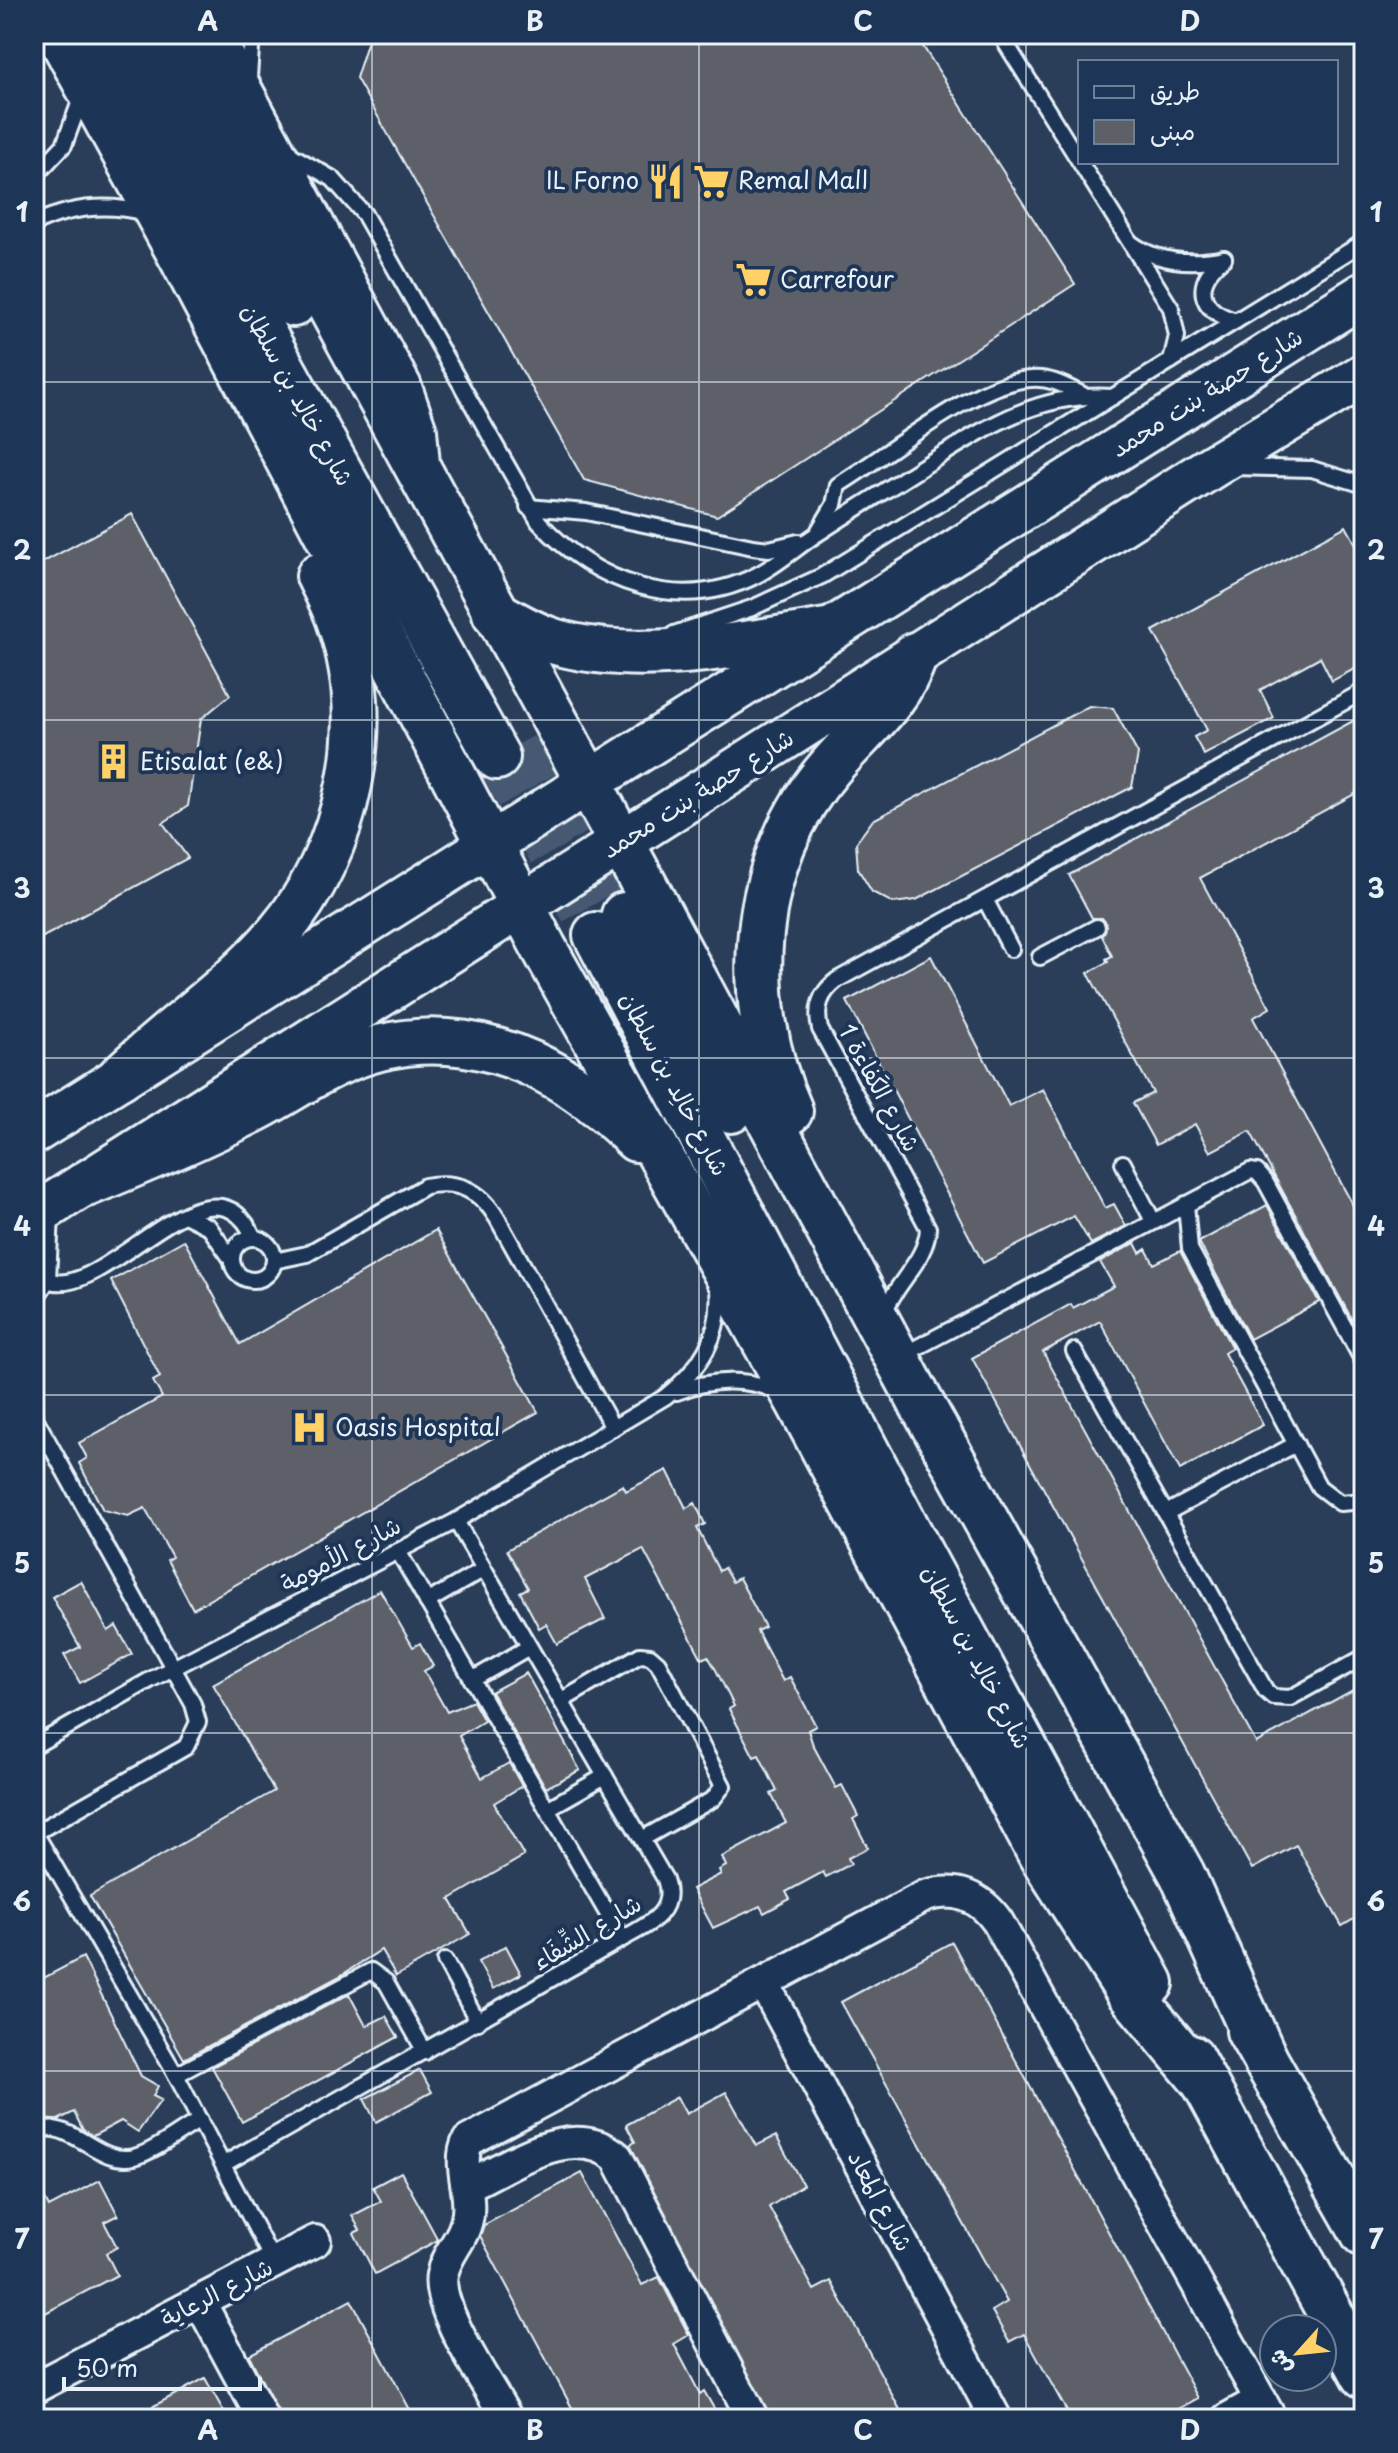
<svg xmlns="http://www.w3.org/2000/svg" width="1398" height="2453" viewBox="0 0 1398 2453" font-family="'Playpen Sans','Playpen Sans Arabic',sans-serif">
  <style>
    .building { fill: #5d6167; stroke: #e8f1f8; stroke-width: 2 }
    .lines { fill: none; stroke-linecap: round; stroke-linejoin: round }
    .primary-tunnel { stroke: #465972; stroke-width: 44; stroke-dasharray: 44 22; stroke-linecap: butt }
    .lane-casing { stroke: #e8f1f8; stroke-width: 20 }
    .street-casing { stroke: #e8f1f8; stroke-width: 36 }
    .secondary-casing { stroke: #e8f1f8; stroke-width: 48 }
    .primary-casing { stroke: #e8f1f8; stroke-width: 50 }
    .lane { stroke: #1d3557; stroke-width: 14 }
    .street { stroke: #1d3557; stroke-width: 30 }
    .secondary { stroke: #1d3557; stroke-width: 42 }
    .primary { stroke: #1d3557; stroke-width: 44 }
    .grid { fill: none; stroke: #e8f1f8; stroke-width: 2; stroke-opacity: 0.55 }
    .labels { text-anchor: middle; stroke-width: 8; stroke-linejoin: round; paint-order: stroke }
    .poi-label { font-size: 24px; fill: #e8f1f8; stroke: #1d3557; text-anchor: start }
    .street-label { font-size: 24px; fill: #e8f1f8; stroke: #1d3557 }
    .neatline { fill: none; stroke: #e8f1f8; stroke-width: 3 }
    .grid-label { font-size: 26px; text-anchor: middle; font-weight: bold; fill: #e8f1f8 }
  </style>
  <rect width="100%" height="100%" fill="#2a3e5a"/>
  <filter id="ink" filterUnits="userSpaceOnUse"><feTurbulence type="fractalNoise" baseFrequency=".0125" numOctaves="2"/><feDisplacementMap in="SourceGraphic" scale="16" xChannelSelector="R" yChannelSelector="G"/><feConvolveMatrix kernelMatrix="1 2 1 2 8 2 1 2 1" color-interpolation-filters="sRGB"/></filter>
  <g filter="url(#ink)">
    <g class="building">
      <path d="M370 34H915L1075 284 717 516 584 480 356 78Z"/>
      <path d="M132 514 230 695 201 719 188 806 163 823 188 858 34 942V567Z"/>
      <path d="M1346 526 1364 559V664L1332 681 1320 657 1260 690 1274 718 1204 755 1194 737 1207 730 1153 631Z"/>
      <path d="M1089 706 1113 708 1138 754 1132 787 916 900 893 903 872 892 858 869 856 843 873 820Z"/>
      <path d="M1364 715V789L1200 878 1270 1008 1253 1018 1364 1226V1342L1250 1131 1210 1152 1195 1124 1156 1145 1133 1103 1153 1093 1088 973 1108 962 1106 959 1112 956 1102 936 1106 923 1102 918H1092L1069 875Z"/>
      <path d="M931 956 1009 1106 1043 1089 1105 1208 1114 1204 1126 1226 1091 1244 1074 1216 983 1263 847 1001Z"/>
      <path d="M1267 1205 1319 1302 1250 1339 1199 1242Z"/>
      <path d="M436 1230 538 1412 193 1609 167 1560 172 1557 145 1508 128 1516 103 1510 79 1463 87 1458 79 1443 162 1397 153 1381 160 1377 111 1281 184 1240 240 1344Z"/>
      <path d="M1135 1243 1140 1253 1146 1249 1154 1264 1180 1251 1232 1348 1224 1353 1263 1425 1180 1470 1100 1321 1043 1352 1256 1743 1364 1684V1913L1342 1926 1296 1845 1252 1869 972 1358 1071 1304 1073 1308 1114 1286 1100 1262Z"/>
      <path d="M667 1470 686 1508 695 1503 705 1524 697 1528 719 1571 724 1568 732 1582 739 1578 765 1627 757 1631 783 1681 790 1677 816 1726 808 1730 813 1745 836 1788 842 1785 858 1816 853 1819 868 1848 848 1858 851 1864 826 1877 823 1872 786 1892 790 1899 764 1913 760 1906 713 1928 692 1889 721 1874 719 1870 726 1866 722 1857 786 1823 771 1794 777 1791 759 1755 754 1757 729 1709 734 1706 716 1670 708 1656 702 1659 643 1549 585 1579 605 1619 557 1644 546 1624 539 1628 520 1592 528 1588 507 1550 623 1485 626 1491Z"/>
      <path d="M81 1581 108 1631 116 1626 132 1654 80 1683 64 1655 80 1647 52 1597Z"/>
      <path d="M380 1590 413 1647 420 1643 433 1666 424 1671 447 1712 473 1701 484 1721 459 1736 482 1778 509 1763 522 1786 494 1803 524 1856 450 1899 470 1934 396 1976 381 1950 340 1976 184 2059 90 1896 274 1791 213 1684Z"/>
      <path d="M526 1673 580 1770 546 1788 491 1692Z"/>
      <path d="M952 1942 1198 2398 1160 2419H1071L1024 2334 1009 2342 992 2311 1007 2302 841 2002Z"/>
      <path d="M506 1946 521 1974 493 1989 478 1962Z"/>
      <path d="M83 1957 141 2076 158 2086 153 2096 161 2100 138 2132 121 2121 93 2136 83 2130 74 2112 58 2120 34 2121V1983Z"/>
      <path d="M349 1994 366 2026 386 2016 398 2037 242 2122 212 2067Z"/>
      <path d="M420 2070 432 2092 376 2122 364 2099Z"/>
      <path d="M726 2092 756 2146 776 2136 803 2185 769 2207 814 2290 831 2281 905 2419H771L630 2145 635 2142 626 2125 677 2097 686 2114Z"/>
      <path d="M401 2172 438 2240 375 2274 354 2233 360 2230 352 2216 381 2201 373 2187Z"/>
      <path d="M582 2173 642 2285 659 2277 689 2335 674 2344 700 2394 704 2391 720 2419H578L480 2236 484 2225Z"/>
      <path d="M34 2178 49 2207 100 2180 118 2215 104 2222 117 2247 106 2253 117 2275 34 2319Z"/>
      <path d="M351 2300 415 2419H281L249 2355Z"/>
      <path d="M205 2378 228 2419H130Z"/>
    </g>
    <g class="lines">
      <g class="primary-tunnel">
        <path d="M530 738 624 915"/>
        <path d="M497 757 596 935"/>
      </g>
      <defs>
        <g id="lane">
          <path d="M1000 34 1171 308 1177 336 1171 361"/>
          <path d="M249 77 252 34"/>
          <path d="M286 152 333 179 364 214 539 522C594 582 679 615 757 575 778 564 797 547 817 534 852 511 888 489 924 466 985 428 1038 392 1113 397"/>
          <path d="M34 177 64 145 82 96"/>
          <path d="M34 224C71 206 107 203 146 213"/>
          <path d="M1131 243C1158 263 1193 264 1224 258"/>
          <path d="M1224 258C1193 283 1197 310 1236 321"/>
          <path d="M1233 467 1312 469 1364 485"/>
          <path d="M528 507 586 512 753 547 769 549 798 542"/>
          <path d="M819 530 834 505 838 485C888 455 974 382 1031 379 1051 377 1067 387 1083 395"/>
          <path d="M674 634 752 608 822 576 1364 242"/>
          <path d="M986 901 1011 949"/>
          <path d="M1040 957 1097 927"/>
          <path d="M1123 1163 1153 1221"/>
          <path d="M1186 1204 1190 1249 1319 1487 1340 1503 1364 1501"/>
          <path d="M185 1215 209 1227 232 1260"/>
          <circle cx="253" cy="1259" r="21"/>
          <path d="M274 1261 307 1254 425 1186C458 1180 480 1190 497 1218L613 1428"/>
          <path d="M48 1280C104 1304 211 1140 254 1238"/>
          <path d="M34 1301 48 1280 51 1214"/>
          <path d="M884 1313C895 1283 927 1260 928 1228L820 1029C815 1008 820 993 837 980L1364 691"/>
          <path d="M1074 1351 1266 1691 1273 1697 1290 1698 1364 1657"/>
          <path d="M901 1356 1250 1171 1257 1172 1265 1181 1364 1363"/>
          <path d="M677 1392C710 1379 748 1377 781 1393"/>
          <path d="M34 1416 193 1704 198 1722 186 1747 35 1833"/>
          <path d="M1166 1513 1296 1444"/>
          <path d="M398 1551 622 1939"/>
          <path d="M427 1602 484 1569"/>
          <path d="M472 1680 529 1647"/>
          <path d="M561 1701 640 1655 650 1656 658 1663 723 1786 713 1799 642 1839"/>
          <path d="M34 1746 150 1680 456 1521 665 1397C700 1369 722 1336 718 1290"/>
          <path d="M547 1809 605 1776"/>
          <path d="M34 1831 176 2075 274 2263"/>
          <path d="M445 1961 478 2022"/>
          <path d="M176 2075 371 1971 386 1982 425 2052"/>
          <path d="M34 2131C72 2117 97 2166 134 2157 156 2151 180 2131 200 2120"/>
          <path d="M224 2164 622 1939C647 1925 677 1913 665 1879L456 1521"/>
        </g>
        <g id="street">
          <path d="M217 34 405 384 421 430 424 464"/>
          <path d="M764 1984 996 2419"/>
          <path d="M468 2185C512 2165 571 2120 617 2157L753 2419"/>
          <path d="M200 2302 263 2419"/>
          <path d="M34 2388 315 2241"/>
          <path d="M507 2419C490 2387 435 2309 442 2275 446 2252 466 2238 468 2213 471 2189 457 2163 468 2141L925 1896C956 1887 980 1896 998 1922L1271 2419"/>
          <path d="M1227 2419 1261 2400"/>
        </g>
        <g id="secondary">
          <path d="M34 1132 1364 294"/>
          <path d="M34 1216 1213 466 1364 375"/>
        </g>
        <g id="primary">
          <path d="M59 34 182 258 544 948 798 1401 1041 1855 1128 1991 1204 2082"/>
          <path d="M98 34 497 757"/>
          <path d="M146 34 293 304"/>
          <path d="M182 34 646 888 920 1401 1182 1874 1264 2057"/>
          <path d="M495 613C515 624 534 636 556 642 639 666 744 644 827 631"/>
          <path d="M624 915 731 1110"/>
          <path d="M596 935 920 1553 1151 1983"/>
          <path d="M120 1077C171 1028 233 987 278 934 349 850 376 725 339 620 334 605 326 590 319 576"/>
          <path d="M790 1111C740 1000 749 860 831 766 863 729 899 703 915 655"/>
          <path d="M86 1184C143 1161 199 1137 253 1110 281 1096 306 1078 333 1065 444 1011 555 1056 636 1139"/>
          <path d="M1249 2031 1364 2234"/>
          <path d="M1191 2058 1364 2375"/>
        </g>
      </defs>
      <use href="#lane" class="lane-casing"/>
      <use href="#street" class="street-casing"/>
      <use href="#secondary" class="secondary-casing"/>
      <use href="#primary" class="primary-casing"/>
      <use href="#lane" class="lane"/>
      <use href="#street" class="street"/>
      <use href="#secondary" class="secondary"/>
      <use href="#primary" class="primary"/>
    </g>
  </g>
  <path class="grid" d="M372 34V2419M699 34V2419M1026 34V2419M34 382H1364M34 720H1364M34 1058H1364M34 1395H1364M34 1733H1364M34 2071H1364"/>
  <defs>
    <symbol id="restaurant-bare" viewBox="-9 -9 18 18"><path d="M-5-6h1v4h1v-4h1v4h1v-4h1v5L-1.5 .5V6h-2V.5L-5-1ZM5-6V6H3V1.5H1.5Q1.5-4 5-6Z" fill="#ffd166" stroke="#1d3557" stroke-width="2.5" paint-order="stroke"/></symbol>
    <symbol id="supermarket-bare" viewBox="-9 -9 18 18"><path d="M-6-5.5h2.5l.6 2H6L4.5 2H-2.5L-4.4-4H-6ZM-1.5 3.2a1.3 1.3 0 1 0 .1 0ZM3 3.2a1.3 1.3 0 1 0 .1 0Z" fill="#ffd166" stroke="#1d3557" stroke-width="2.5" paint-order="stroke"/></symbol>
    <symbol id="building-bare" viewBox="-9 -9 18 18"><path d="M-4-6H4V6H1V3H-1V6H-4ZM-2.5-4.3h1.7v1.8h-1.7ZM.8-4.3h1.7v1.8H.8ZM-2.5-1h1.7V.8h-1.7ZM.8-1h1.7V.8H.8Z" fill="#ffd166" stroke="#1d3557" stroke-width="2.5" paint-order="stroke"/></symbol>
    <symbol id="hospital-bare" viewBox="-9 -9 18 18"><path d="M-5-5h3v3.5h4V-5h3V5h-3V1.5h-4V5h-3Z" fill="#ffd166" stroke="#1d3557" stroke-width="2.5" paint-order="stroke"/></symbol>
  </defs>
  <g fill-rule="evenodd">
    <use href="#restaurant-bare" x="640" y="156" width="51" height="51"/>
    <use href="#supermarket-bare" x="686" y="156" width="51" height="51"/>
    <use href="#supermarket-bare" x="728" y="254" width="51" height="51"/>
    <use href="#building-bare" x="88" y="736" width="51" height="51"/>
    <use href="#hospital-bare" x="284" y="1402" width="51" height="51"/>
  </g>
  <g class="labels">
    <g class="poi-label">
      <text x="639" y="189" text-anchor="end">IL Forno</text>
      <text x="738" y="189">Remal Mall</text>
      <text x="780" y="288">Carrefour</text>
      <text x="140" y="770">Etisalat (e&amp;)</text>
      <text x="335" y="1436">Oasis Hospital</text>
    </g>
    <g class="street-label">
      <text transform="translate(1207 393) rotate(-32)" y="8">شارع حصة بنت محمد</text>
      <text transform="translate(297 395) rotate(61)" y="8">شارع خالِد بن سلطان</text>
      <text transform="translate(698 794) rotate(-32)" y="8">شارع حصة بنت محمد</text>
      <text transform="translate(674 1084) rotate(62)" y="8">شارع خالِد بن سلطان</text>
      <text transform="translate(879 1088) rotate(61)" y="8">شارع الكَفاءة 1</text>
      <text transform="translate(341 1555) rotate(-28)" y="8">شارع الأمومة</text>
      <text transform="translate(976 1657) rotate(62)" y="8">شارع خالِد بن سلطان</text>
      <text transform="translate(587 1933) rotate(-31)" y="8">شارع الشِّفَاء</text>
      <text transform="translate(880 2201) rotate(62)" y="8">شارع المعاد</text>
      <text transform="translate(217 2293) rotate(-27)" y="8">شارع الرعاية</text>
    </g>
  </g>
  <rect width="1398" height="2453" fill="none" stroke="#1d3557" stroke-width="88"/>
  <rect x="1078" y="60" width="260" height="104" fill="#1d3557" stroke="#6e8097" stroke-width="2"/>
  <rect x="1094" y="86" width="40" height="12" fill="#1d3557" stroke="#6e8097" stroke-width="2"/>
  <text x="1150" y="100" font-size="24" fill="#e8f1f8">طريق</text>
  <rect x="1094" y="120" width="40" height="24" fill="#5d6167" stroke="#6e8097" stroke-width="2"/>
  <text x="1150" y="140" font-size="24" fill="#e8f1f8">مبنى</text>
  <g transform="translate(1298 2353) rotate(243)"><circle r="38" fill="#1d3557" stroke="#6e8097" stroke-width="2"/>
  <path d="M0-6L14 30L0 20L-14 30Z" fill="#ffd166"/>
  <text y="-12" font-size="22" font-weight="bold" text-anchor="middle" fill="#e8f1f8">ش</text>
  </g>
  <path d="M64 2377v12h196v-12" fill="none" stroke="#e8f1f8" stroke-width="4"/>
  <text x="76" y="2377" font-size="24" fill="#e8f1f8" stroke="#1d3557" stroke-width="6" paint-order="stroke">50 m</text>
  <rect x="44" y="44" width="1310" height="2365" class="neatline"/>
  <g class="grid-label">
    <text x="208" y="31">A</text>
    <text x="535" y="31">B</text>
    <text x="863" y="31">C</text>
    <text x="1190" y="31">D</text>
    <text x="22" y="222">1</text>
    <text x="1376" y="222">1</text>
    <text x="22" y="560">2</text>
    <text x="1376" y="560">2</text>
    <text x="22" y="898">3</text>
    <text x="1376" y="898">3</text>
    <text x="22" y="1236">4</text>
    <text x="1376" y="1236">4</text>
    <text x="22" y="1573">5</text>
    <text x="1376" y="1573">5</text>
    <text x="22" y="1911">6</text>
    <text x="1376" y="1911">6</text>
    <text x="22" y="2249">7</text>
    <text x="1376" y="2249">7</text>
    <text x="208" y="2440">A</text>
    <text x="535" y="2440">B</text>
    <text x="863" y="2440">C</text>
    <text x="1190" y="2440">D</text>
  </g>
</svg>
